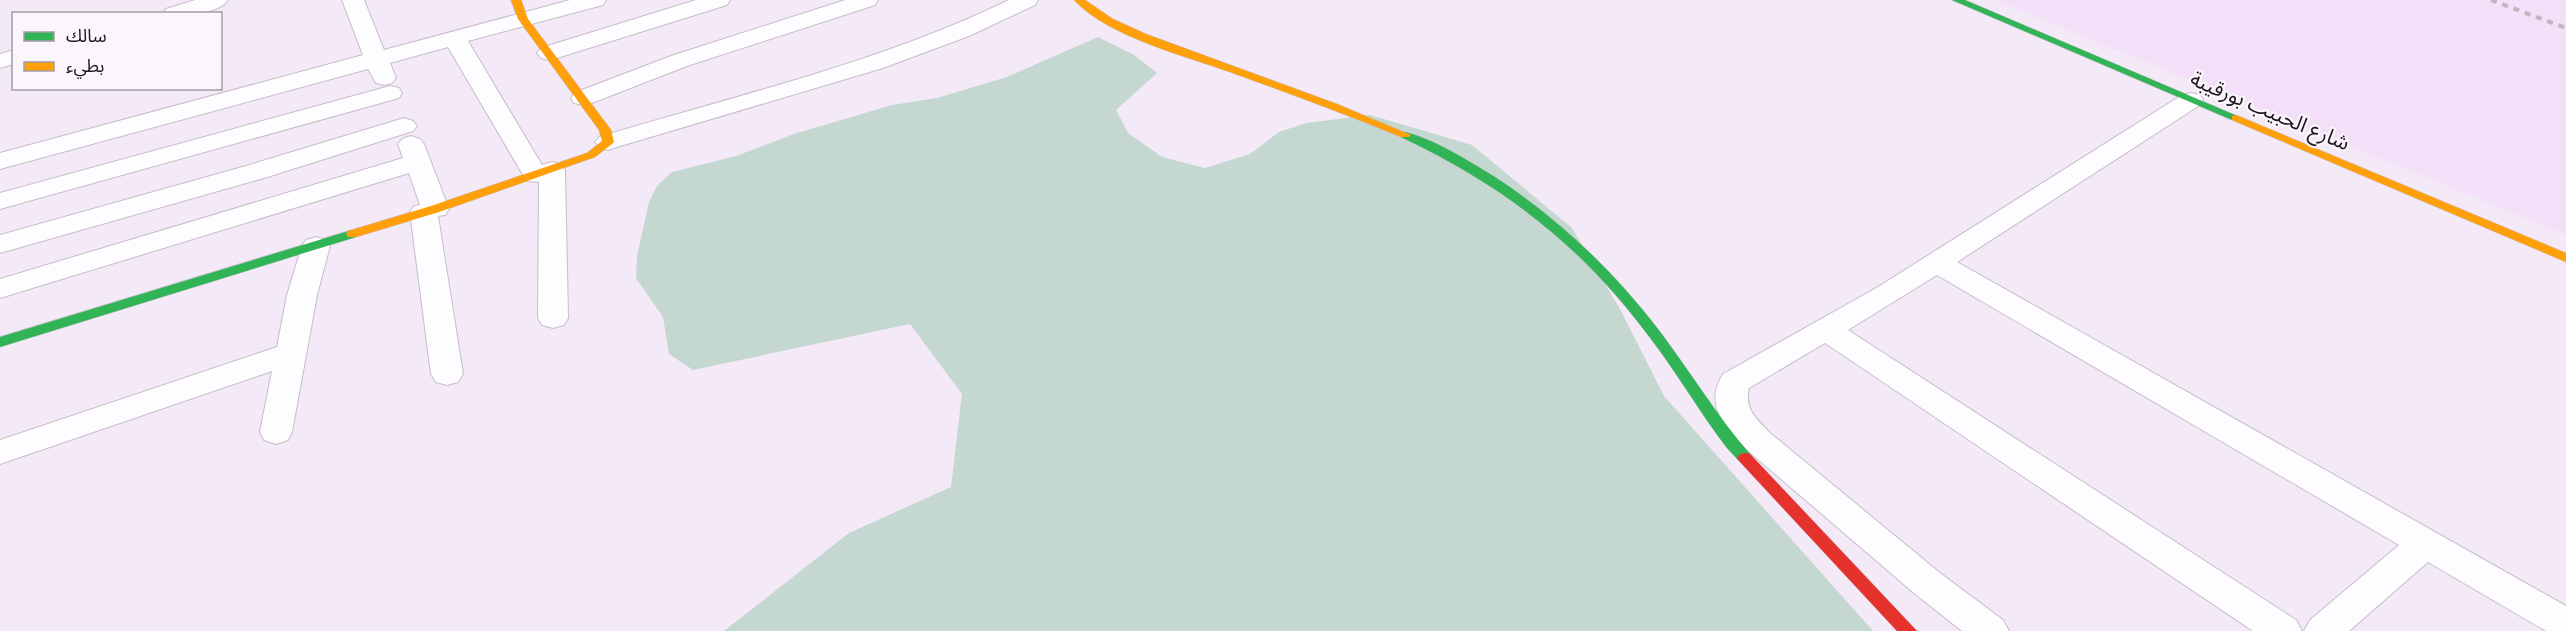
<svg xmlns="http://www.w3.org/2000/svg" width="2566" height="631" viewBox="0 0 2566 631" font-family="'Roboto Serif','Noto Sans Arabic',serif">
  <style>
    .built { fill: #f4dff9 }
    .green { fill: #c4d7d0 }
    .lines { fill: none; stroke-linecap: round; stroke-linejoin: round }
    .street-casing { stroke: #c6bdc9; stroke-width: 2 }
    .fast-casing { stroke: #c6bdc9; stroke-width: 1 }
    .slow-casing { stroke: #c6bdc9; stroke-width: 1 }
    .jam-casing { stroke: #c6bdc9; stroke-width: 1 }
    .street { fill: #fdfcfe; fill-rule: evenodd }
    .fast { fill: #30b455; fill-rule: evenodd }
    .slow { fill: #ff9f0a; fill-rule: evenodd }
    .jam { fill: #e5322d; fill-rule: evenodd }
    .rail { stroke: #bab8bb; stroke-width: 4; stroke-dasharray: 6 6; stroke-linecap: butt }
    .labels { text-anchor: middle; stroke-width: 4.5; stroke-linejoin: round; paint-order: stroke }
    .street-label { font-size: 21px; fill: #1f1621; stroke: #fbf6fc }
  </style>
  <rect width="100%" height="100%" fill="#f4e9f6"/>
  <path class="built" d="M1995 0H2566V235Z"/>
  <path class="green" d="M1098 37 1134 55 1157 73 1116 110 1128 133 1162 157 1205 168 1250 154 1279 132 1306 123 1370 115 1472 145 1572 228 1621 311 1664 396 1873 631H724L849 533 951 487 962 394 910 324 693 370 669 354 663 317 636 278 637 256 649 202 657 186 672 172 736 156 794 134 892 105 937 98 1007 77Z"/>
  <g class="lines">
    <defs>
      <g id="street">
        <path d="M195 0H228C217 16 181 14 163 14L166 9Z"/>
        <path d="M342 0H364L384 50 570 0H606L603 5 468 41 542 165 552 162 561 164 565 170 568 318 564 325 553 328 542 325 538 318 539 182 527 181 523 175 448 47 390 63 396 78 392 83 384 85 376 83 368 69 0 169V153L363 55Z"/>
        <path d="M696 0H730L727 5 557 58 549 60 541 58 537 53 541 48Z"/>
        <path d="M845 0H878L875 5 687 66 592 103 583 105 574 103 571 98 574 93 671 56Z"/>
        <path d="M1009 0H1038L1035 5 969 36 883 68 617 147 608 150 599 147 595 142 599 137C737 95 879 63 1009 0Z"/>
        <path d="M14 50V64L0 68V54Z"/>
        <path d="M390 86 399 88 402 93 399 98 0 209V193Z"/>
        <path d="M2191 93 2200 95 2203 100 2200 105 1957 262 2566 606V631H2546L2428 562 2349 631H2304L2310 620 2399 545 1937 275 1848 330 2296 620 2302 631H2253L1825 343 1749 388C1744 409 1756 418 1770 433L1940 573 2003 620 2009 631H1962L1914 593 1746 449C1726 426 1703 406 1723 374L1878 287 2182 95Z"/>
        <path d="M404 118 413 121 417 126 413 131 264 178 0 253V235L246 166Z"/>
        <path d="M411 136 420 139 424 144 449 209 445 215 438 216 463 374 458 382 447 385 436 382 431 374 410 212 414 206 420 205 409 173 0 298V279L403 158 398 144 402 139Z"/>
        <path d="M316 237 326 240 330 246 317 295 292 432 288 440 276 444 264 440 260 432 272 371 0 464V440L277 347 287 295 302 246 306 240Z"/>
      </g>
      <g id="fast">
        <path d="M1952 0H1965L2242 118 2240 120H2232Z"/>
        <path d="M1405 132C1434 139 1469 161 1495 177 1559 219 1614 271 1661 333 1691 373 1717 416 1750 454L1753 458 1750 462H1740L1727 448C1700 413 1678 374 1651 339 1582 246 1506 187 1401 137V133Z"/>
        <path d="M352 230 358 234 356 237 0 347V337Z"/>
      </g>
      <g id="slow">
        <path d="M511 0H521L528 19 611 130 614 142 612 144 595 157 439 212 356 237H348L346 234 348 231 431 206 587 153 602 141 599 130 518 19Z"/>
        <path d="M1074 0H1085L1113 19 1146 34 1337 104 1411 135 1409 137H1401C1345 114 1288 93 1230 72 1185 56 1107 36 1074 0Z"/>
        <path d="M2236 115 2566 253V262L2232 120V116Z"/>
      </g>
      <path id="jam" d="M1745 453 1750 454 1917 631H1897L1740 462 1737 458 1740 454Z"/>
    </defs>
    <use href="#street" class="street-casing"/>
    <use href="#fast" class="fast-casing"/>
    <use href="#slow" class="slow-casing"/>
    <use href="#jam" class="jam-casing"/>
    <use href="#street" class="street"/>
    <use href="#fast" class="fast"/>
    <use href="#slow" class="slow"/>
    <use href="#jam" class="jam"/>
    <path class="rail" d="M2491 0 2566 28"/>
  </g>
  <g class="labels">
    <g class="street-label">
      <text transform="translate(2270 111) rotate(23)" y="7">شارع الحبيب بورقيبة</text>
    </g>
  </g>
  <rect x="12" y="12" width="210" height="78" fill="#fbf6fc" stroke="#a39ca4" stroke-width="1.5"/>
  <rect x="24" y="32" width="30" height="9" fill="#30b455" stroke="#a39ca4" stroke-width="1.5"/>
  <text x="66" y="42" font-size="18" fill="#1f1621">سالك</text>
  <rect x="24" y="62" width="30" height="9" fill="#ff9f0a" stroke="#a39ca4" stroke-width="1.5"/>
  <text x="66" y="72" font-size="18" fill="#1f1621">بطيء</text>
</svg>
